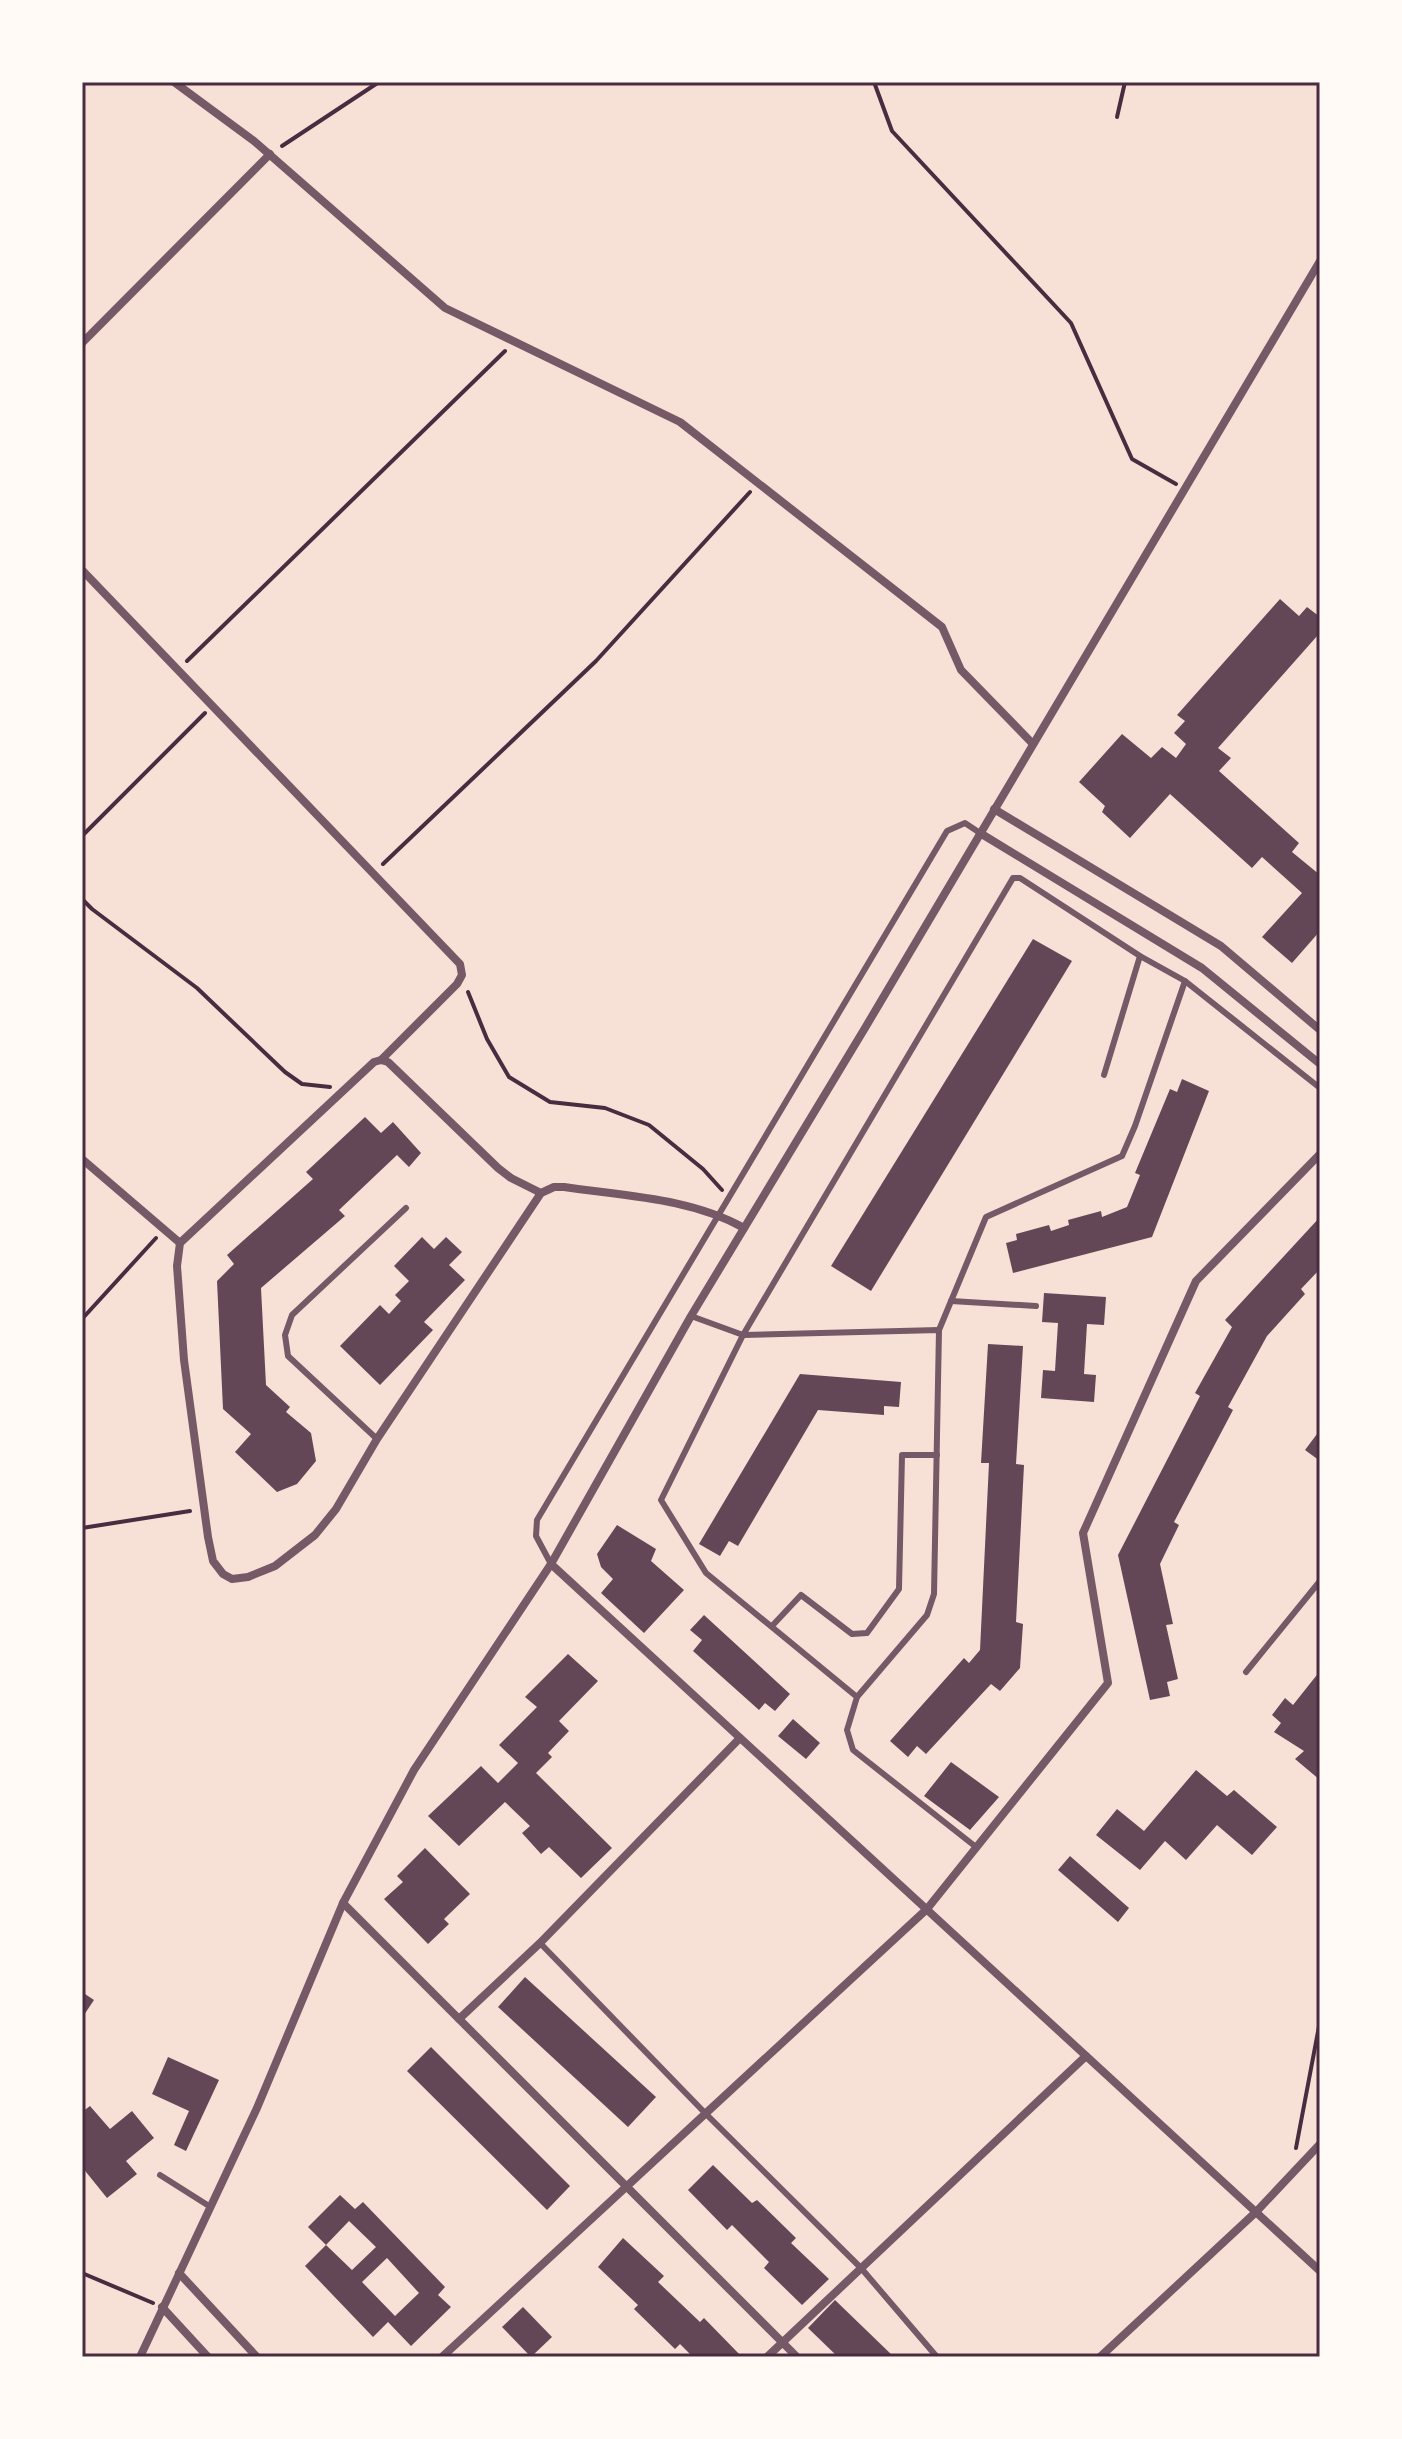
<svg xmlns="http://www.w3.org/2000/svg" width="1402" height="2439" viewBox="0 0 1402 2439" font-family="'Noto Sans',sans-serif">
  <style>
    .building { fill: #644757; fill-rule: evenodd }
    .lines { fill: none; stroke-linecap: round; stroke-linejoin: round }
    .path { stroke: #4a2c40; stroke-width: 4 }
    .service { stroke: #755966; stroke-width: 6 }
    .minor { stroke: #755966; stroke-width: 8 }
    .neatline { fill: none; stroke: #4a2c40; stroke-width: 3 }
  </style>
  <rect width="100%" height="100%" fill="#f7e1d7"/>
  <g class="building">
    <path d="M1280 599 1299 616 1307 607 1320 617V636L1318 635 1218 748 1231 758 1219 771 1299 843 1292 852 1320 875V931L1292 963 1262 937 1302 893 1262 857 1252 868 1170 794 1130 838 1102 812 1105 806 1079 782 1122 734 1151 758 1162 747 1176 758 1186 744 1174 733 1185 721 1177 715Z"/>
    <path d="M1033 939 1072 961 871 1291 831 1266Z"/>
    <path d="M1182 1079 1209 1091 1152 1237 1013 1273 1006 1243 1017 1240 1016 1234 1049 1225 1051 1231 1069 1225 1068 1220 1101 1211 1102 1217 1127 1207 1140 1175 1135 1173 1170 1089 1177 1092Z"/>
    <path d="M365 1117 381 1133 393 1122 421 1153 409 1167 397 1155 339 1210 345 1216 261 1288 266 1385 290 1407 286 1412 311 1433 316 1461 297 1484 277 1492 235 1452 251 1434 223 1409 217 1281 234 1264 227 1255 313 1179 306 1172Z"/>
    <path d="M1320 1217V1269L1301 1289 1305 1294 1267 1336 1228 1407 1233 1410 1174 1522 1179 1525 1160 1564 1173 1624 1166 1625 1178 1679 1167 1682 1170 1696 1150 1700 1118 1555 1200 1396 1195 1393 1232 1327 1225 1320Z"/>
    <path d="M422 1237 434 1249 446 1237 462 1252 449 1265 465 1280 424 1322 433 1330 380 1385 340 1346 380 1305 389 1314 401 1301 395 1295 409 1281 394 1266Z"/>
    <path d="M1044 1293 1106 1297 1104 1325 1087 1324 1084 1374 1096 1375 1094 1402 1041 1398 1043 1370 1055 1371 1058 1323 1042 1322Z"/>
    <path d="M988 1344 1023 1346 1016 1464 1024 1465 1016 1622 1023 1624 1020 1668 1000 1691 991 1684 926 1754 917 1746 908 1757 890 1741 964 1658 969 1663 980 1650 989 1463H981Z"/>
    <path d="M800 1374 901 1382 899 1407 884 1406V1415L818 1410 738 1546 729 1541 720 1556 699 1544Z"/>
    <path d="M1320 1430V1461L1305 1450Z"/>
    <path d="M617 1525 656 1549 651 1561 684 1590 644 1633 601 1593 613 1579 601 1567 597 1554Z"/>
    <path d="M704 1615 790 1694 775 1711 765 1703 759 1710 693 1651 702 1640 690 1630Z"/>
    <path d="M568 1654 598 1681 559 1721 569 1731 548 1753 552 1757 536 1773 612 1848 581 1878 549 1847 541 1854 522 1833 530 1826 505 1802 459 1846 428 1816 481 1766 498 1783 518 1763 499 1745 537 1707 525 1697Z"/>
    <path d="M1320 1671 1319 1730 1320 1780 1295 1759 1304 1751 1274 1732 1281 1723 1272 1715 1285 1698 1293 1705Z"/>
    <path d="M793 1719 820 1743 806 1759 778 1736Z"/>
    <path d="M951 1762 999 1797 970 1830 924 1796Z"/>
    <path d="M1196 1770 1227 1796 1234 1790 1277 1827 1252 1855 1217 1825 1186 1860 1165 1841 1140 1870 1096 1835 1117 1809 1144 1831Z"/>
    <path d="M425 1848 470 1894 444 1919 449 1924 428 1944 384 1899 403 1882 397 1876Z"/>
    <path d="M1070 1856 1129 1908 1118 1922 1058 1870Z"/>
    <path d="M525 1977 656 2097 628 2127 498 2007Z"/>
    <path d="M82 1992 94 2000 82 2018Z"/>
    <path d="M431 2047 570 2186 547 2210 407 2071Z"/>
    <path d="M168 2057 219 2080 186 2151 174 2145 189 2111 152 2094Z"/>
    <path d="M90 2106 110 2129 132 2111 154 2138 126 2161 137 2174 107 2198 82 2167V2112Z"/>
    <path d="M713 2165 752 2203 757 2200 796 2238 791 2243 829 2279 802 2305 764 2268 769 2262 732 2225 727 2230 688 2190Z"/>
    <path d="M340 2195 355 2209 363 2202 445 2287 438 2295 451 2307 411 2346 388 2322 373 2337 305 2266 326 2245 352 2270 376 2247 349 2221 326 2245 308 2227ZM387 2258 419 2293 395 2316 362 2282Z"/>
    <path d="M623 2238 664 2276 658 2282 700 2322 704 2318 742 2357H693L680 2344 675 2349 634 2309 638 2305 598 2267Z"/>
    <path d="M835 2300 894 2357H838L808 2328Z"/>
    <path d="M523 2307 552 2337 531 2357 502 2327Z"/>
  </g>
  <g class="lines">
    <g class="path">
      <path d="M874 82 892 131 1071 323 1132 459 1176 484"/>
      <path d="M1117 117 1125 82"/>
      <path d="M282 146 379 82"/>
      <path d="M187 661 505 351"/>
      <path d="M82 836 205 713"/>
      <path d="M383 864 596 661 750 492"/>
      <path d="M82 899 92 909 197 988 285 1072 302 1084 330 1087"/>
      <path d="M468 992 487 1039 509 1077 550 1102 605 1108 649 1125 703 1169 722 1190"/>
      <path d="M82 1319 156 1238"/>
      <path d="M82 1528 190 1511"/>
      <path d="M1296 2148 1320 2021"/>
      <path d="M82 2273 153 2303"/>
    </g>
    <g class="service">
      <path d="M1104 1075 1140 956"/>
      <path d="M951 1301 1036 1306"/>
      <path d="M691 1316 743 1335 939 1330 934 1594 927 1615 857 1697"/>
      <path d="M939 1330 986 1217 1122 1156 1135 1126 1185 981"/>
      <path d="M377 1439 288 1356 285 1335 292 1315 406 1208"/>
      <path d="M551 1564 536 1536 537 1520 947 831 965 823 980 833"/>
      <path d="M772 1626 801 1595 852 1634 867 1633 899 1589 902 1455H937"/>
      <path d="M1246 1672 1320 1581"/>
      <path d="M976 1847 853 1750 847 1730 857 1697 706 1573 661 1500 743 1335 1013 878H1020L1140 956 1185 981 1320 1088"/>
      <path d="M540 1943 706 2114 861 2268 937 2357"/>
      <path d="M160 2175 209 2206"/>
    </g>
    <g class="minor">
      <path d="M174 82 254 141 445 308 680 422 942 627 961 670 1032 743"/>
      <path d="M82 343 270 154"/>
      <path d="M82 570 460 964 462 975 457 984 381 1060"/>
      <path d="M994 809 1221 946 1320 1030"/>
      <path d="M980 833 1202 968 1320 1064"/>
      <path d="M82 1159 180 1243"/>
      <path d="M541 1193 377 1439 336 1509 315 1535 275 1566 248 1577 232 1579 223 1574 213 1561 208 1537 184 1360 177 1266 180 1243 374 1062 381 1060 388 1062 498 1168 511 1178 541 1193 554 1187H564C624 1196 691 1198 744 1228"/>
      <path d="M551 1564 1320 2271"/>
      <path d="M343 1903 797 2357"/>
      <path d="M459 2019 540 1943 740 1738"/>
      <path d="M179 2273 257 2357"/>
      <path d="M162 2307 208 2357"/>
      <path d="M140 2357 257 2108 343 1903 414 1770 551 1564 691 1316 865 1028 1320 261"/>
      <path d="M442 2357 927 1909 1108 1683 1083 1533 1196 1281 1320 1154"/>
      <path d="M767 2357 1086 2056"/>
      <path d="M1100 2357 1256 2212 1320 2144"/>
    </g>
  </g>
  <rect width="1402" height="2439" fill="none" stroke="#fffaf5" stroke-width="168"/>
  <rect x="84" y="84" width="1234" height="2271" class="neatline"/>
</svg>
